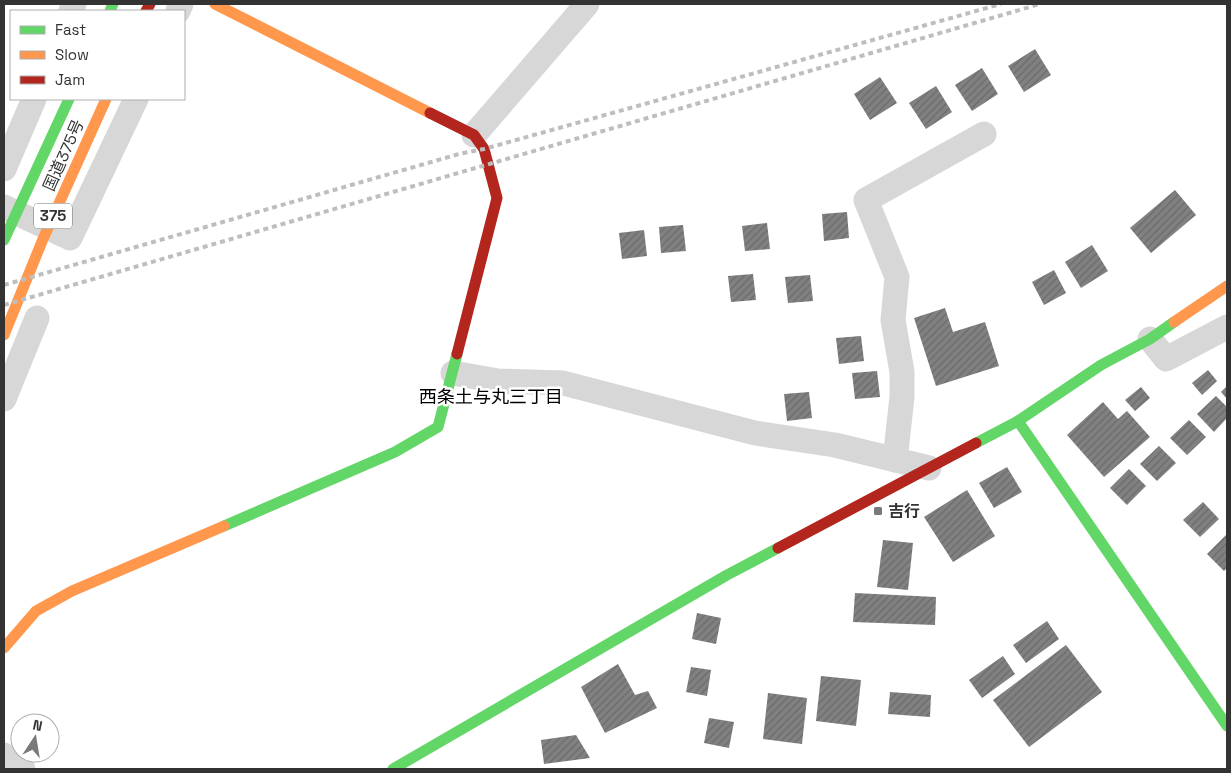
<svg xmlns="http://www.w3.org/2000/svg" width="1231" height="773" viewBox="0 0 1231 773" font-family="'Space Grotesk','Noto Sans JP',sans-serif">
  <style>
    .building { fill: url(#building-hatch) }
    .lines { fill: none; stroke-linecap: round; stroke-linejoin: round }
    .street { stroke: #d7d7d7; stroke-width: 25 }
    .fast { stroke: #63d668; stroke-width: 11 }
    .slow { stroke: #ff974d; stroke-width: 11 }
    .jam { stroke: #b3261e; stroke-width: 11 }
    .rail { stroke: #bebebe; stroke-width: 4; stroke-dasharray: 5 4; stroke-linecap: butt }
    .poi-dot { fill: #7a7a7a; stroke: #fff; stroke-width: 2 }
    .labels { text-anchor: middle; stroke-width: 5; stroke-linejoin: round; paint-order: stroke }
    .shield { fill: #fff; stroke: #707070; stroke-width: 1 }
    .shield-label { font-size: 15px; font-weight: bold; fill: #333 }
    .street-label { font-size: 16px; fill: #333; stroke: #fff }
    .poi-label { font-size: 16px; font-weight: bold; fill: #333; stroke: #fff; text-anchor: start }
    .neighbourhood-label { font-size: 18px; fill: #000; stroke: #fff }
  </style>
  <defs>
    <pattern id="building-hatch" width="6" height="6" patternUnits="userSpaceOnUse" patternTransform="scale(1.25)"><rect width="6" height="6" fill="#818181"/><path d="M-1 1l2-2M0 6l6-6M5 7l2-2" fill="none" stroke="#6a6a6a"/></pattern>
  </defs>
  <rect width="100%" height="100%" fill="#fff"/>
  <g class="building">
    <path d="M1035 49 1051 75 1024 92 1008 66Z"/>
    <path d="M982 68 998 94 972 111 955 85Z"/>
    <path d="M880 77 897 103 870 120 854 94Z"/>
    <path d="M936 86 952 112 926 129 909 103Z"/>
    <path d="M1175 190 1196 215 1151 253 1130 228Z"/>
    <path d="M847 212 849 238 824 241 822 214Z"/>
    <path d="M767 223 770 249 745 251 742 226Z"/>
    <path d="M683 225 686 251 661 253 659 227Z"/>
    <path d="M644 230 647 256 622 259 619 233Z"/>
    <path d="M1092 245 1108 271 1081 288 1065 262Z"/>
    <path d="M1054 270 1066 293 1044 305 1032 282Z"/>
    <path d="M753 274 756 300 731 302 728 276Z"/>
    <path d="M810 275 813 301 788 303 785 277Z"/>
    <path d="M945 308 953 332 985 322 999 366 936 386 914 318Z"/>
    <path d="M861 336 864 361 839 364 836 338Z"/>
    <path d="M1208 370 1217 381 1202 395 1192 383Z"/>
    <path d="M877 371 880 397 855 399 852 373Z"/>
    <path d="M1227 386V399L1221 392Z"/>
    <path d="M1141 387 1150 398 1135 411 1125 400Z"/>
    <path d="M809 392 812 418 787 421 784 394Z"/>
    <path d="M1216 396 1227 407V418L1214 432 1197 414Z"/>
    <path d="M1103 402 1118 419 1127 411 1150 437 1104 477 1067 435Z"/>
    <path d="M1189 420 1206 437 1187 455 1170 438Z"/>
    <path d="M1159 446 1176 463 1157 481 1140 464Z"/>
    <path d="M1007 467 1022 492 994 508 979 483Z"/>
    <path d="M1129 469 1146 486 1127 505 1110 488Z"/>
    <path d="M967 490 995 536 953 562 924 517Z"/>
    <path d="M1203 502 1219 519 1200 537 1183 520Z"/>
    <path d="M1226 535 1227 568 1224 571 1207 554Z"/>
    <path d="M883 540 913 543 908 590 877 587Z"/>
    <path d="M855 593 936 597 935 625 853 622Z"/>
    <path d="M697 613 721 618 716 644 692 639Z"/>
    <path d="M1047 621 1059 639 1026 663 1013 645Z"/>
    <path d="M1066 645 1102 692 1029 747 993 700Z"/>
    <path d="M1003 656 1015 674 982 698 969 680Z"/>
    <path d="M618 664 635 695 648 691 657 708 605 733 581 687Z"/>
    <path d="M691 667 711 670 707 696 686 692Z"/>
    <path d="M821 676 861 680 856 726 816 721Z"/>
    <path d="M890 692 931 695 930 717 888 714Z"/>
    <path d="M768 693 807 698 802 744 763 739Z"/>
    <path d="M709 718 734 722 729 748 704 743Z"/>
    <path d="M576 735 590 758 544 764 541 740Z"/>
  </g>
  <g class="lines">
    <g class="street">
      <path d="M71 11 74 4"/>
      <path d="M178 11 181 4"/>
      <path d="M474 135 587 4"/>
      <path d="M4 169 34 99"/>
      <path d="M4 207 70 238 136 99"/>
      <path d="M1150 339 1166 359 1227 327"/>
      <path d="M453 373 498 381 563 383 755 433 835 445 929 468"/>
      <path d="M4 399 37 318"/>
      <path d="M895 460 902 397V372L893 320 897 277 866 200 984 134"/>
      <path d="M4 755 23 769"/>
    </g>
    <g class="fast">
      <path d="M110 11 113 4"/>
      <path d="M4 240 69 99"/>
      <path d="M1018 421 1227 726"/>
      <path d="M976 443 1018 421 1101 365 1150 339 1174 322"/>
      <path d="M224 526 395 452 438 427 457 354"/>
      <path d="M393 769 727 575 778 548"/>
    </g>
    <g class="slow">
      <path d="M215 4 430 113"/>
      <path d="M1174 322 1227 286"/>
      <path d="M4 335 43 239 106 99"/>
      <path d="M4 648 36 611 72 591 224 526"/>
    </g>
    <g class="jam">
      <path d="M146 11 150 4"/>
      <path d="M430 113 474 135 484 149 497 198 457 354"/>
      <path d="M778 548 976 443"/>
    </g>
    <g class="rail">
      <path d="M4 285 459 154 484 149 1001 4"/>
      <path d="M4 305 1040 4"/>
    </g>
  </g>
  <rect class="poi-dot" x="873" y="506" width="10" height="10" rx="2.5"/>
  <g class="labels">
    <rect class="shield" x="34" y="203.5" width="38" height="25" rx="4"/>
    <g class="shield-label">
      <text x="53" y="221">375</text>
    </g>
    <g class="street-label">
      <text transform="translate(63 155) rotate(-66)" y="6">国道375号</text>
    </g>
    <g class="poi-label">
      <text x="888" y="517">吉行</text>
    </g>
    <g class="neighbourhood-label">
      <text x="491" y="403">西条土与丸三丁目</text>
    </g>
  </g>
  <rect width="1231" height="773" fill="none" stroke="#333333" stroke-width="10"/>
  <rect x="10" y="10" width="175" height="90" fill="#ffffff" stroke="#adadad"/>
  <rect x="20" y="26" width="25" height="8" fill="#63d668" stroke="#adadad"/>
  <text x="55" y="35" font-size="15" fill="#333333">Fast</text>
  <rect x="20" y="51" width="25" height="8" fill="#ff974d" stroke="#adadad"/>
  <text x="55" y="60" font-size="15" fill="#333333">Slow</text>
  <rect x="20" y="76" width="25" height="8" fill="#b3261e" stroke="#adadad"/>
  <text x="55" y="85" font-size="15" fill="#333333">Jam</text>
  <g transform="translate(35 738) rotate(12)"><circle r="24" fill="#ffffff" stroke="#adadad"/>
  <path d="M0-4L9 19L0 12L-9 19Z" fill="#7a7a7a"/>
  <text y="-8" font-size="14" font-weight="bold" text-anchor="middle" fill="#333333">N</text>
  </g>
</svg>
